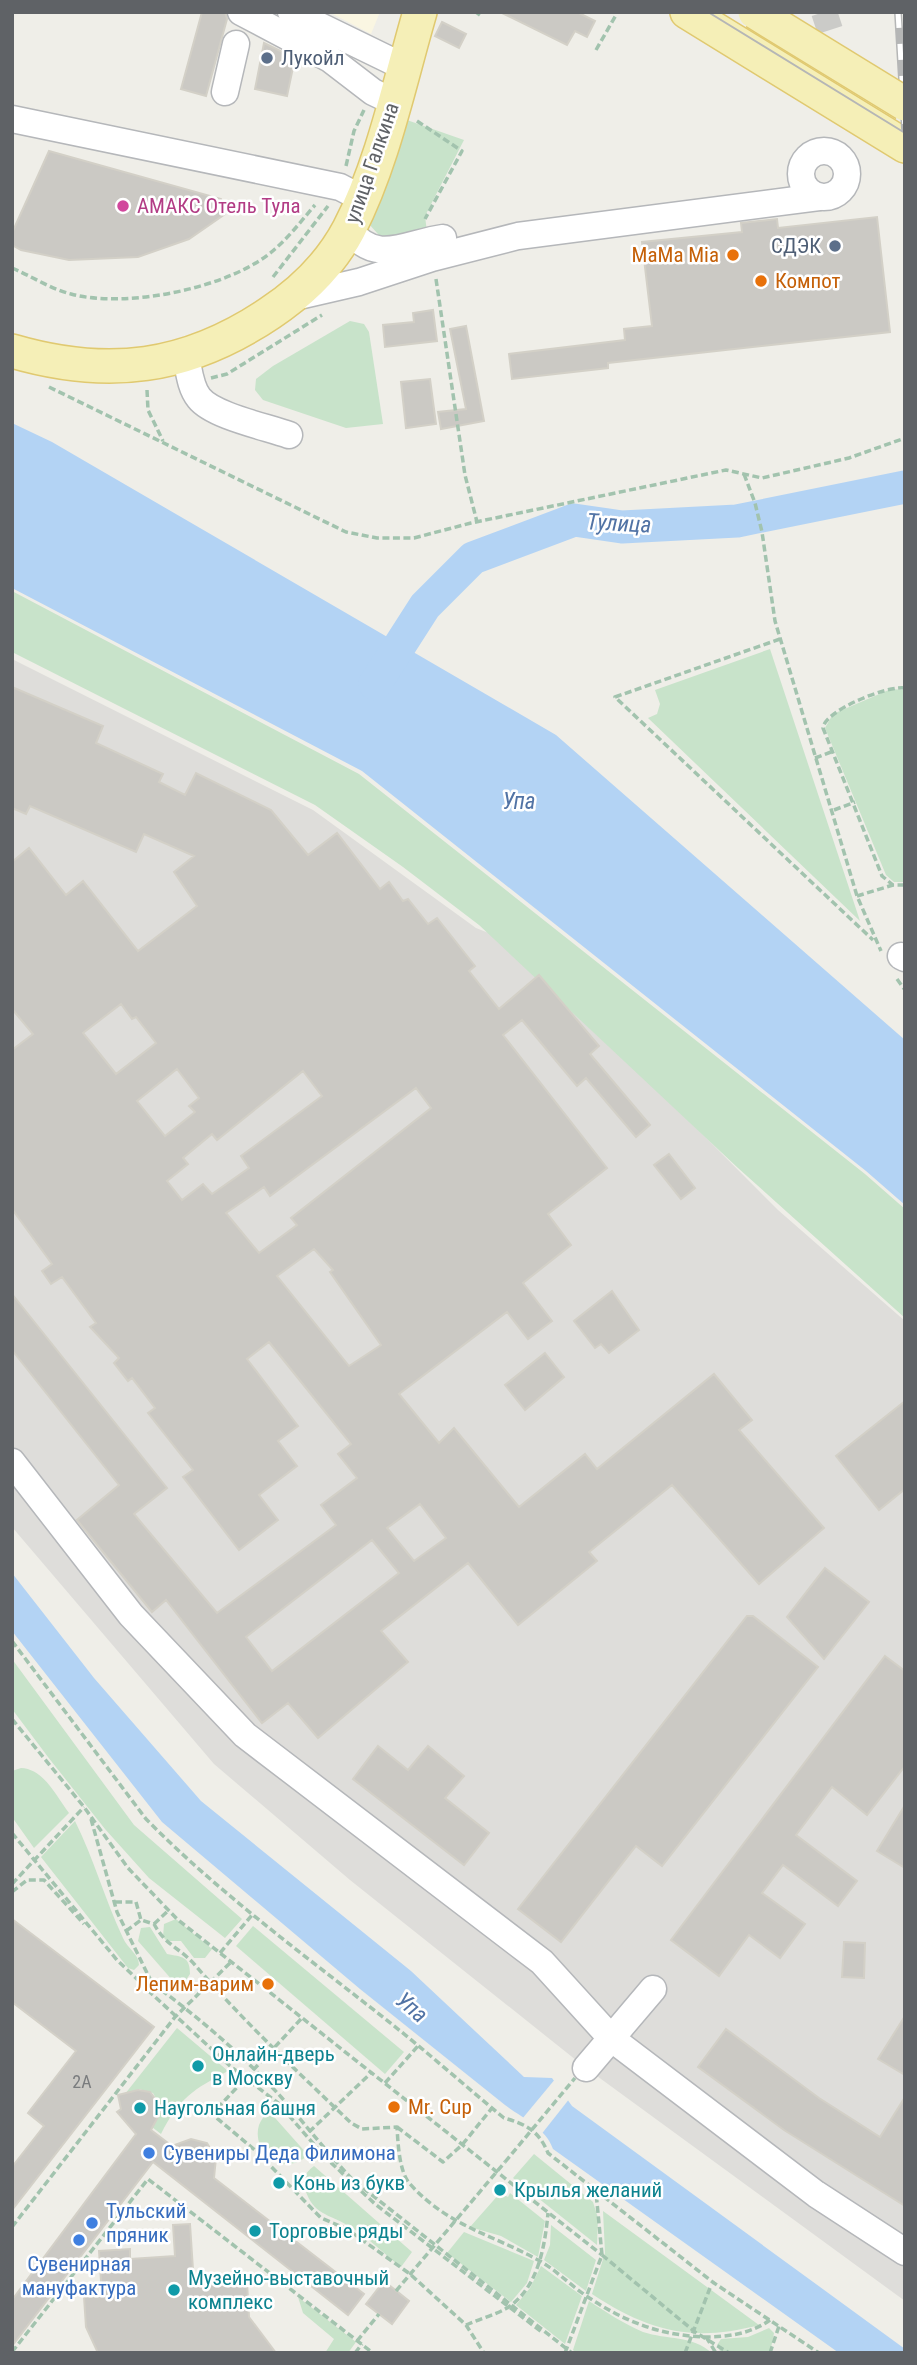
<svg xmlns="http://www.w3.org/2000/svg" width="917" height="2365" viewBox="0 0 917 2365" font-family="'Roboto Condensed',sans-serif">
  <style>
    .commercial { fill: #faf6e2 }
    .industrial { fill: #deddda }
    .green { fill: #c8e3ca }
    .water { fill: #b3d3f4 }
    .pier { fill: #efeee8 }
    .lines { fill: none; stroke-linecap: round; stroke-linejoin: round }
    .river { stroke: #b3d3f4; stroke-width: 33 }
    .building { fill: #cbc9c4; stroke: #d3d0c7; stroke-width: 2; fill-rule: evenodd }
    .minor-tunnel { stroke: #cbcbc8; stroke-width: 26; stroke-dasharray: 26 13; stroke-linecap: butt }
    .minor-casing { stroke: #b5b7ba; stroke-width: 29 }
    .major-casing { stroke: #e0c970; stroke-width: 36 }
    .path { stroke: #a2c3ae; stroke-width: 3.5; stroke-dasharray: 7 3.5; stroke-linecap: butt }
    .minor { stroke: #fff; stroke-width: 26 }
    .major { stroke: #f5efb7; stroke-width: 33 }
    .tram { stroke: #b5b6b6; stroke-width: 2 }
    .rail-casing { stroke: #b5b6b6; stroke-width: 8 }
    .rail { stroke: #fff; stroke-width: 5; stroke-dasharray: 16; stroke-linecap: butt }
    .major-bridge-casing { stroke: #e0c970; stroke-width: 36; stroke-linecap: butt }
    .path-bridge { stroke: #a2c3ae; stroke-width: 3.5; stroke-dasharray: 7 3.5; stroke-linecap: butt }
    .major-bridge { stroke: #f5efb7; stroke-width: 33 }
    .service-dot { fill: #5c6f8a; stroke: #fff; stroke-width: 2.5 }
    .hotel-dot { fill: #d1479c; stroke: #fff; stroke-width: 2.5 }
    .food-dot { fill: #e8710a; stroke: #fff; stroke-width: 2.5 }
    .culture-dot { fill: #0f9aa8; stroke: #fff; stroke-width: 2.5 }
    .shop-dot { fill: #3f7fe0; stroke: #fff; stroke-width: 2.5 }
    .labels { text-anchor: middle; stroke-width: 5; stroke-linejoin: round; paint-order: stroke }
    .number-label { font-size: 18px; fill: #7a7c7e }
    .service-label { font-size: 21px; fill: #4e5e75; stroke: #fff; text-anchor: start }
    .street-label { font-size: 21px; fill: #5f6266; stroke: #fff }
    .hotel-label { font-size: 21px; fill: #b23c85; stroke: #fff; text-anchor: start }
    .food-label { font-size: 21px; fill: #c56008; stroke: #fff; text-anchor: end }
    .culture-label { font-size: 21px; fill: #0d838f; stroke: #fff; text-anchor: start }
    .shop-label { font-size: 21px; fill: #366cbe; stroke: #fff; text-anchor: start }
    .water-label { font-size: 23px; font-style: italic; fill: #5173a5; stroke: #fff }
  </style>
  <rect width="100%" height="100%" fill="#efeee8"/>
  <path class="commercial" d="M329 12H380L371 34Z"/>
  <path class="industrial" d="M12 659 313 810 476 928 511 942 778 1210 905 1321V2301L586 2068 350 1880 214 1764 12 1527Z"/>
  <g class="green">
    <path d="M404 119 464 140 425 216 427 232 385 242 369 224Z"/>
    <path d="M350 321 364 324 369 332 383 424 346 428 263 400 255 390 256 379 273 366Z"/>
    <path d="M12 591 359 774 865 1174 905 1209V1318L738 1168 479 925 403 867 315 805 12 652Z"/>
    <path d="M770 649 860 921 648 718 657 714 660 704 655 690Z"/>
    <path d="M891 689 905 690V882H894L886 875 825 728 833 714Z"/>
    <path d="M12 1659 134 1825 242 1919 225 1938 149 1878 105 1829 48 1757 12 1709Z"/>
    <path d="M21 1768C44 1769 56 1796 69 1813L34 1848 12 1817V1771Z"/>
    <path d="M75 1821C94 1859 105 1900 123 1938 127 1948 139 1954 139 1965L134 1970 128 1968 41 1857Z"/>
    <path d="M176 1919 212 1949 205 1958H194L181 1941H167L163 1937 164 1924Z"/>
    <path d="M253 1926 404 2052 385 2074 236 1946Z"/>
    <path d="M150 1927 167 1954C182 1957 190 1956 190 1974L180 1989 138 1941 141 1928Z"/>
    <path d="M177 2028 228 2071C194 2089 179 2098 161 2134L152 2127 162 2110 153 2093 139 2089 125 2094Z"/>
    <path d="M268 2110 308 2155C282 2179 251 2151 259 2125 261 2120 265 2115 268 2110Z"/>
    <path d="M534 2154 593 2202 598 2218 597 2245 513 2178Z"/>
    <path d="M314 2166 412 2252 401 2267C384 2254 367 2236 349 2226 329 2214 313 2215 305 2189 302 2178 305 2173 314 2166Z"/>
    <path d="M500 2193 508 2197 510 2193 545 2221 538 2257 501 2236 470 2227Z"/>
    <path d="M603 2211 759 2325C693 2343 648 2331 592 2294L605 2253Z"/>
    <path d="M551 2225 596 2260 586 2291 544 2260 550 2245Z"/>
    <path d="M464 2232 534 2261 527 2283 511 2302 447 2253Z"/>
    <path d="M541 2266 582 2296 565 2344 516 2305 530 2288Z"/>
    <path d="M298 2297 356 2342 348 2353H325L334 2339 303 2313Z"/>
    <path d="M589 2301C606 2312 624 2324 643 2332 667 2340 692 2335 712 2353H576L573 2350Z"/>
    <path d="M769 2328 774 2333 770 2353H721L717 2345 721 2339 748 2337Z"/>
  </g>
  <g class="water">
    <path d="M12 423 52 442 556 735 905 1040V1205L866 1171 362 771 12 588Z"/>
    <path d="M12 1573 94 1678 201 1801 411 1971 524 2077 552 2078 572 2106 905 2349V2353H839L553 2149C546 2128 522 2118 505 2105L360 1989 162 1822 12 1631Z"/>
  </g>
  <path class="pier" d="M556 2078 570 2098 540 2136 522 2119Z"/>
  <g class="lines">
    <path class="river" d="M375 684 425 606 473 558 574 520 622 527 737 521 905 487"/>
  </g>
  <g class="building">
    <path d="M202 12H225L227 19 206 96 181 89Z"/>
    <path d="M500 12H577L595 21 587 37 575 31 567 45Z"/>
    <path d="M442 22 466 34 459 48 435 36Z"/>
    <path d="M264 43 295 58 287 96 255 89Z"/>
    <path d="M49 151 221 199 225 214 189 239 138 257 69 260 21 250 12 245V233Z"/>
    <path d="M877 217 890 332 608 363V368L512 379 509 354 625 340 624 329 652 326 642 242 742 232 741 223 777 219 778 228Z"/>
    <path d="M433 310 437 341 385 347 383 325 414 322 413 313Z"/>
    <path d="M466 326 484 421 441 429 438 412 466 409 450 329Z"/>
    <path d="M430 379 436 424 406 428 401 382Z"/>
    <path d="M12 687 103 726 96 743 163 774 159 782 185 795 196 773 271 810 308 855 337 833 380 889 389 882 403 901 408 899 428 924 437 918 475 966 469 971 499 1009 539 975 599 1046 590 1054 650 1125 636 1137 586 1078 577 1086 522 1020 503 1035 607 1168 548 1214 571 1245 523 1283 552 1321 528 1339 507 1312 399 1394 439 1443 454 1428 519 1507 585 1454 597 1469 714 1374 752 1420 739 1430 824 1528 759 1584 672 1485 589 1552 597 1561 518 1625 468 1563 381 1631 408 1662 318 1738 288 1703 262 1723 166 1600 152 1612 77 1520 119 1485 12 1350V1294L167 1488 134 1514 217 1613 336 1525 321 1505 357 1478 338 1454 351 1444 269 1342 247 1359 298 1426 278 1441 297 1466 259 1495 278 1520 239 1550 183 1477 193 1470 148 1413 155 1408 132 1378 128 1381 114 1363 119 1358 90 1327 96 1323 62 1277 51 1284 42 1271 52 1264 12 1209V1050L33 1034 12 1009V862L29 848 66 895 83 881 138 951 197 906 174 872 194 856 144 834 136 852 30 806 26 814 12 808ZM121 1004 132 1019 136 1017 156 1043 116 1074 83 1033ZM177 1069 199 1098 189 1106 195 1112 165 1136 137 1101ZM303 1071 322 1096 241 1156 249 1168 212 1194 203 1184 182 1200 167 1181 188 1164 183 1158 212 1134 217 1140ZM416 1088 431 1108 291 1218 297 1225 259 1253 226 1213 264 1187 270 1196ZM314 1249 333 1270 330 1272 381 1345 349 1366 277 1276ZM420 1504 446 1538 414 1561 387 1528ZM372 1540 399 1573 272 1671 246 1637Z"/>
    <path d="M669 1154 695 1188 681 1199 654 1165Z"/>
    <path d="M612 1291 639 1330 609 1353 601 1344 595 1348 574 1321Z"/>
    <path d="M545 1353 564 1377 525 1410 505 1385Z"/>
    <path d="M905 1401V1489L879 1510 836 1456Z"/>
    <path d="M825 1568 869 1602 824 1659 787 1617Z"/>
    <path d="M747 1616H753L818 1667 662 1866 636 1846 561 1942 518 1909Z"/>
    <path d="M885 1656 905 1671V1766L867 1815 832 1787 796 1835 857 1881 838 1906 783 1865 762 1893 805 1924 780 1958 749 1935 719 1976 671 1940Z"/>
    <path d="M378 1746 408 1770 428 1746 464 1776 445 1798 489 1833 464 1865 353 1779Z"/>
    <path d="M905 1805V1868L877 1851Z"/>
    <path d="M12 1919 154 2027 12 2210V2167L44 2126 28 2113 76 2051 12 2002Z"/>
    <path d="M844 1942 865 1943 864 1978 842 1977Z"/>
    <path d="M905 2016V2075L878 2059Z"/>
    <path d="M726 2029 819 2098 880 2137 905 2097V2206L784 2130 698 2067Z"/>
    <path d="M138 2090 150 2092 160 2105 159 2115 151 2130 172 2146 191 2139 207 2143 216 2158 214 2178 364 2294 348 2315 153 2162 12 2346V2300L136 2134 117 2112 121 2109 118 2095Z"/>
    <path d="M190 2224 194 2285 247 2282 249 2317 276 2353H98L86 2327 84 2297 102 2296 99 2251 130 2249V2259L175 2256 173 2225Z"/>
    <path d="M384 2281 409 2301 392 2324 366 2304Z"/>
  </g>
  <g class="lines">
    <path class="minor-tunnel" d="M824 12 830 30"/>
    <defs>
      <g id="minor">
        <path d="M241 12 330 59 373 92 394 102"/>
        <path d="M291 12 404 67"/>
        <path d="M225 92 236 44"/>
        <path d="M12 119 340 187 363 199"/>
        <circle cx="824" cy="174" r="23"/>
        <path d="M349 230C377 266 406 243 443 238"/>
        <path d="M294 297 359 282 432 258 518 236 819 197"/>
        <path d="M186 357C189 370 190 387 199 398 213 416 267 427 289 435"/>
        <path d="M901 956 905 958"/>
        <path d="M12 1462 131 1615 245 1735 542 1962 612 2039 816 2194 905 2252"/>
        <path d="M586 2068 653 1989"/>
      </g>
      <g id="major">
        <path d="M687 12 905 146"/>
        <path d="M12 351C108 379 187 369 270 313 303 291 330 265 349 229 383 163 399 84 420 12"/>
      </g>
    </defs>
    <use href="#minor" class="minor-casing"/>
    <use href="#major" class="major-casing"/>
    <g class="path">
      <path d="M476 12 480 15"/>
      <path d="M596 50 616 15"/>
      <path d="M417 121 462 151 425 219"/>
      <path d="M346 166 354 131 364 110"/>
      <path d="M12 268C31 276 51 289 71 294 126 309 232 288 275 249 290 236 302 220 315 205"/>
      <path d="M273 277 328 206"/>
      <path d="M436 279 465 475 477 522"/>
      <path d="M211 378 227 374 322 315"/>
      <path d="M49 387 346 532 377 538H414L471 523 726 470 762 478 849 458 905 438"/>
      <path d="M147 390 148 410 163 441"/>
      <path d="M744 474 755 503 762 532 775 621 857 896 881 951"/>
      <path d="M780 639 615 697 873 940"/>
      <path d="M905 688C888 685 825 710 823 728L882 876 893 885H905"/>
      <path d="M815 758 831 752"/>
      <path d="M834 810 855 802"/>
      <path d="M857 896 893 885"/>
      <path d="M897 979 905 990"/>
      <path d="M12 1641 146 1819C219 1893 303 1954 384 2018 425 2050 464 2085 504 2118 526 2124 539 2131 548 2153L714 2283 819 2353"/>
      <path d="M12 1719 84 1807 128 1868 177 1919 602 2255"/>
      <path d="M91 1819 117 1912 152 1983"/>
      <path d="M12 1833 117 1960 140 1982 152 1983C198 2017 243 2055 282 2098 306 2125 328 2154 353 2180L572 2353"/>
      <path d="M12 1884 84 1807"/>
      <path d="M12 1892 27 1880H44L84 1924"/>
      <path d="M115 1902H136L141 1920 154 1924C166 1946 179 1947 195 1965 243 2021 298 2072 351 2123L362 2129 397 2127C398 2143 399 2172 410 2184 448 2226 491 2234 538 2260 555 2269 569 2284 585 2295 623 2321 658 2335 704 2337 728 2337 750 2334 770 2320"/>
      <path d="M154 1924 169 1910"/>
      <path d="M126 1931 141 1920"/>
      <path d="M220 1953 252 1915"/>
      <path d="M140 1983 230 2066 278 2103 324 2156 375 2204 543 2333"/>
      <path d="M301 2019 212 2114 256 2151 321 2218 347 2229 410 2274 466 2325 484 2353"/>
      <path d="M385 2083 418 2046"/>
      <path d="M397 2127 443 2162 462 2145 492 2108"/>
      <path d="M309 2132 371 2073"/>
      <path d="M12 2227 175 2017 231 1962"/>
      <path d="M396 2291 505 2162"/>
      <path d="M466 2325C479 2319 495 2315 507 2308 538 2289 545 2246 548 2213"/>
      <path d="M706 2337 716 2353"/>
      <path d="M357 2341 379 2314"/>
      <path d="M12 2352 148 2179 373 2353"/>
      <path d="M355 2353 362 2344"/>
      <path d="M565 2353 602 2255 596 2192"/>
      <path d="M770 2353 779 2326"/>
    </g>
    <use href="#minor" class="minor"/>
    <use href="#major" class="major"/>
    <path class="tram" d="M708 12 905 133"/>
    <defs>
      <path id="rail" d="M898 12 905 128"/>
    </defs>
    <use href="#rail" class="rail-casing"/>
    <use href="#rail" class="rail"/>
    <defs>
      <path id="major-bridge" d="M755 12 905 104"/>
    </defs>
    <use href="#major-bridge" class="major-bridge-casing"/>
    <g class="path-bridge">
      <path d="M505 2162 575 2078"/>
      <path d="M602 2255 695 2332 729 2353"/>
      <path d="M685 2353 710 2288"/>
    </g>
    <use href="#major-bridge" class="major-bridge"/>
  </g>
  <g class="service-dot">
    <circle cx="267" cy="58" r="7"/>
    <circle cx="835" cy="246" r="7"/>
  </g>
  <circle class="hotel-dot" cx="123" cy="206" r="7"/>
  <g class="food-dot">
    <circle cx="733" cy="255" r="7"/>
    <circle cx="761" cy="281" r="7"/>
    <circle cx="268" cy="1984" r="7"/>
    <circle cx="394" cy="2107" r="7"/>
  </g>
  <g class="culture-dot">
    <circle cx="198" cy="2066" r="7"/>
    <circle cx="140" cy="2108" r="7"/>
    <circle cx="279" cy="2183" r="7"/>
    <circle cx="500" cy="2190" r="7"/>
    <circle cx="255" cy="2231" r="7"/>
    <circle cx="174" cy="2290" r="7"/>
  </g>
  <g class="shop-dot">
    <circle cx="149" cy="2153" r="7"/>
    <circle cx="92" cy="2223" r="7"/>
    <circle cx="79" cy="2240" r="7"/>
  </g>
  <g class="labels">
    <g class="number-label">
      <text x="82" y="2088">2А</text>
    </g>
    <g class="service-label">
      <text x="281" y="65">Лукойл</text>
      <text x="821" y="253" text-anchor="end">СДЭК</text>
    </g>
    <g class="street-label">
      <text transform="translate(372 163) rotate(-71)" y="7">улица Галкина</text>
    </g>
    <g class="hotel-label">
      <text x="137" y="213">АМАКС Отель Тула</text>
    </g>
    <g class="food-label">
      <text x="719" y="262">MaMa Mia</text>
      <text x="775" y="288" text-anchor="start">Компот</text>
      <text x="254" y="1991">Лепим-варим</text>
      <text x="408" y="2114" text-anchor="start">Mr. Cup</text>
    </g>
    <g class="culture-label">
      <text x="212" y="2061">Онлайн-дверь<tspan x="212" dy="24">в Москву</tspan></text>
      <text x="154" y="2115">Наугольная башня</text>
      <text x="293" y="2190">Конь из букв</text>
      <text x="514" y="2197">Крылья желаний</text>
      <text x="269" y="2238">Торговые ряды</text>
      <text x="188" y="2285">Музейно-выставочный<tspan x="188" dy="24">комплекс</tspan></text>
    </g>
    <g class="shop-label">
      <text x="163" y="2160">Сувениры Деда Филимона</text>
      <text x="106" y="2218">Тульский<tspan x="106" dy="24">пряник</tspan></text>
      <text x="79" y="2271" text-anchor="middle">Сувенирная<tspan x="79" dy="24">мануфактура</tspan></text>
    </g>
    <g class="water-label">
      <text transform="translate(619 523) rotate(3)" y="8">Тулица</text>
      <text x="519" y="809">Упа</text>
      <text transform="translate(412 2007) rotate(40)" y="8">Упа</text>
    </g>
  </g>
  <rect width="917" height="2365" fill="none" stroke="#5f6266" stroke-width="28"/>
</svg>
